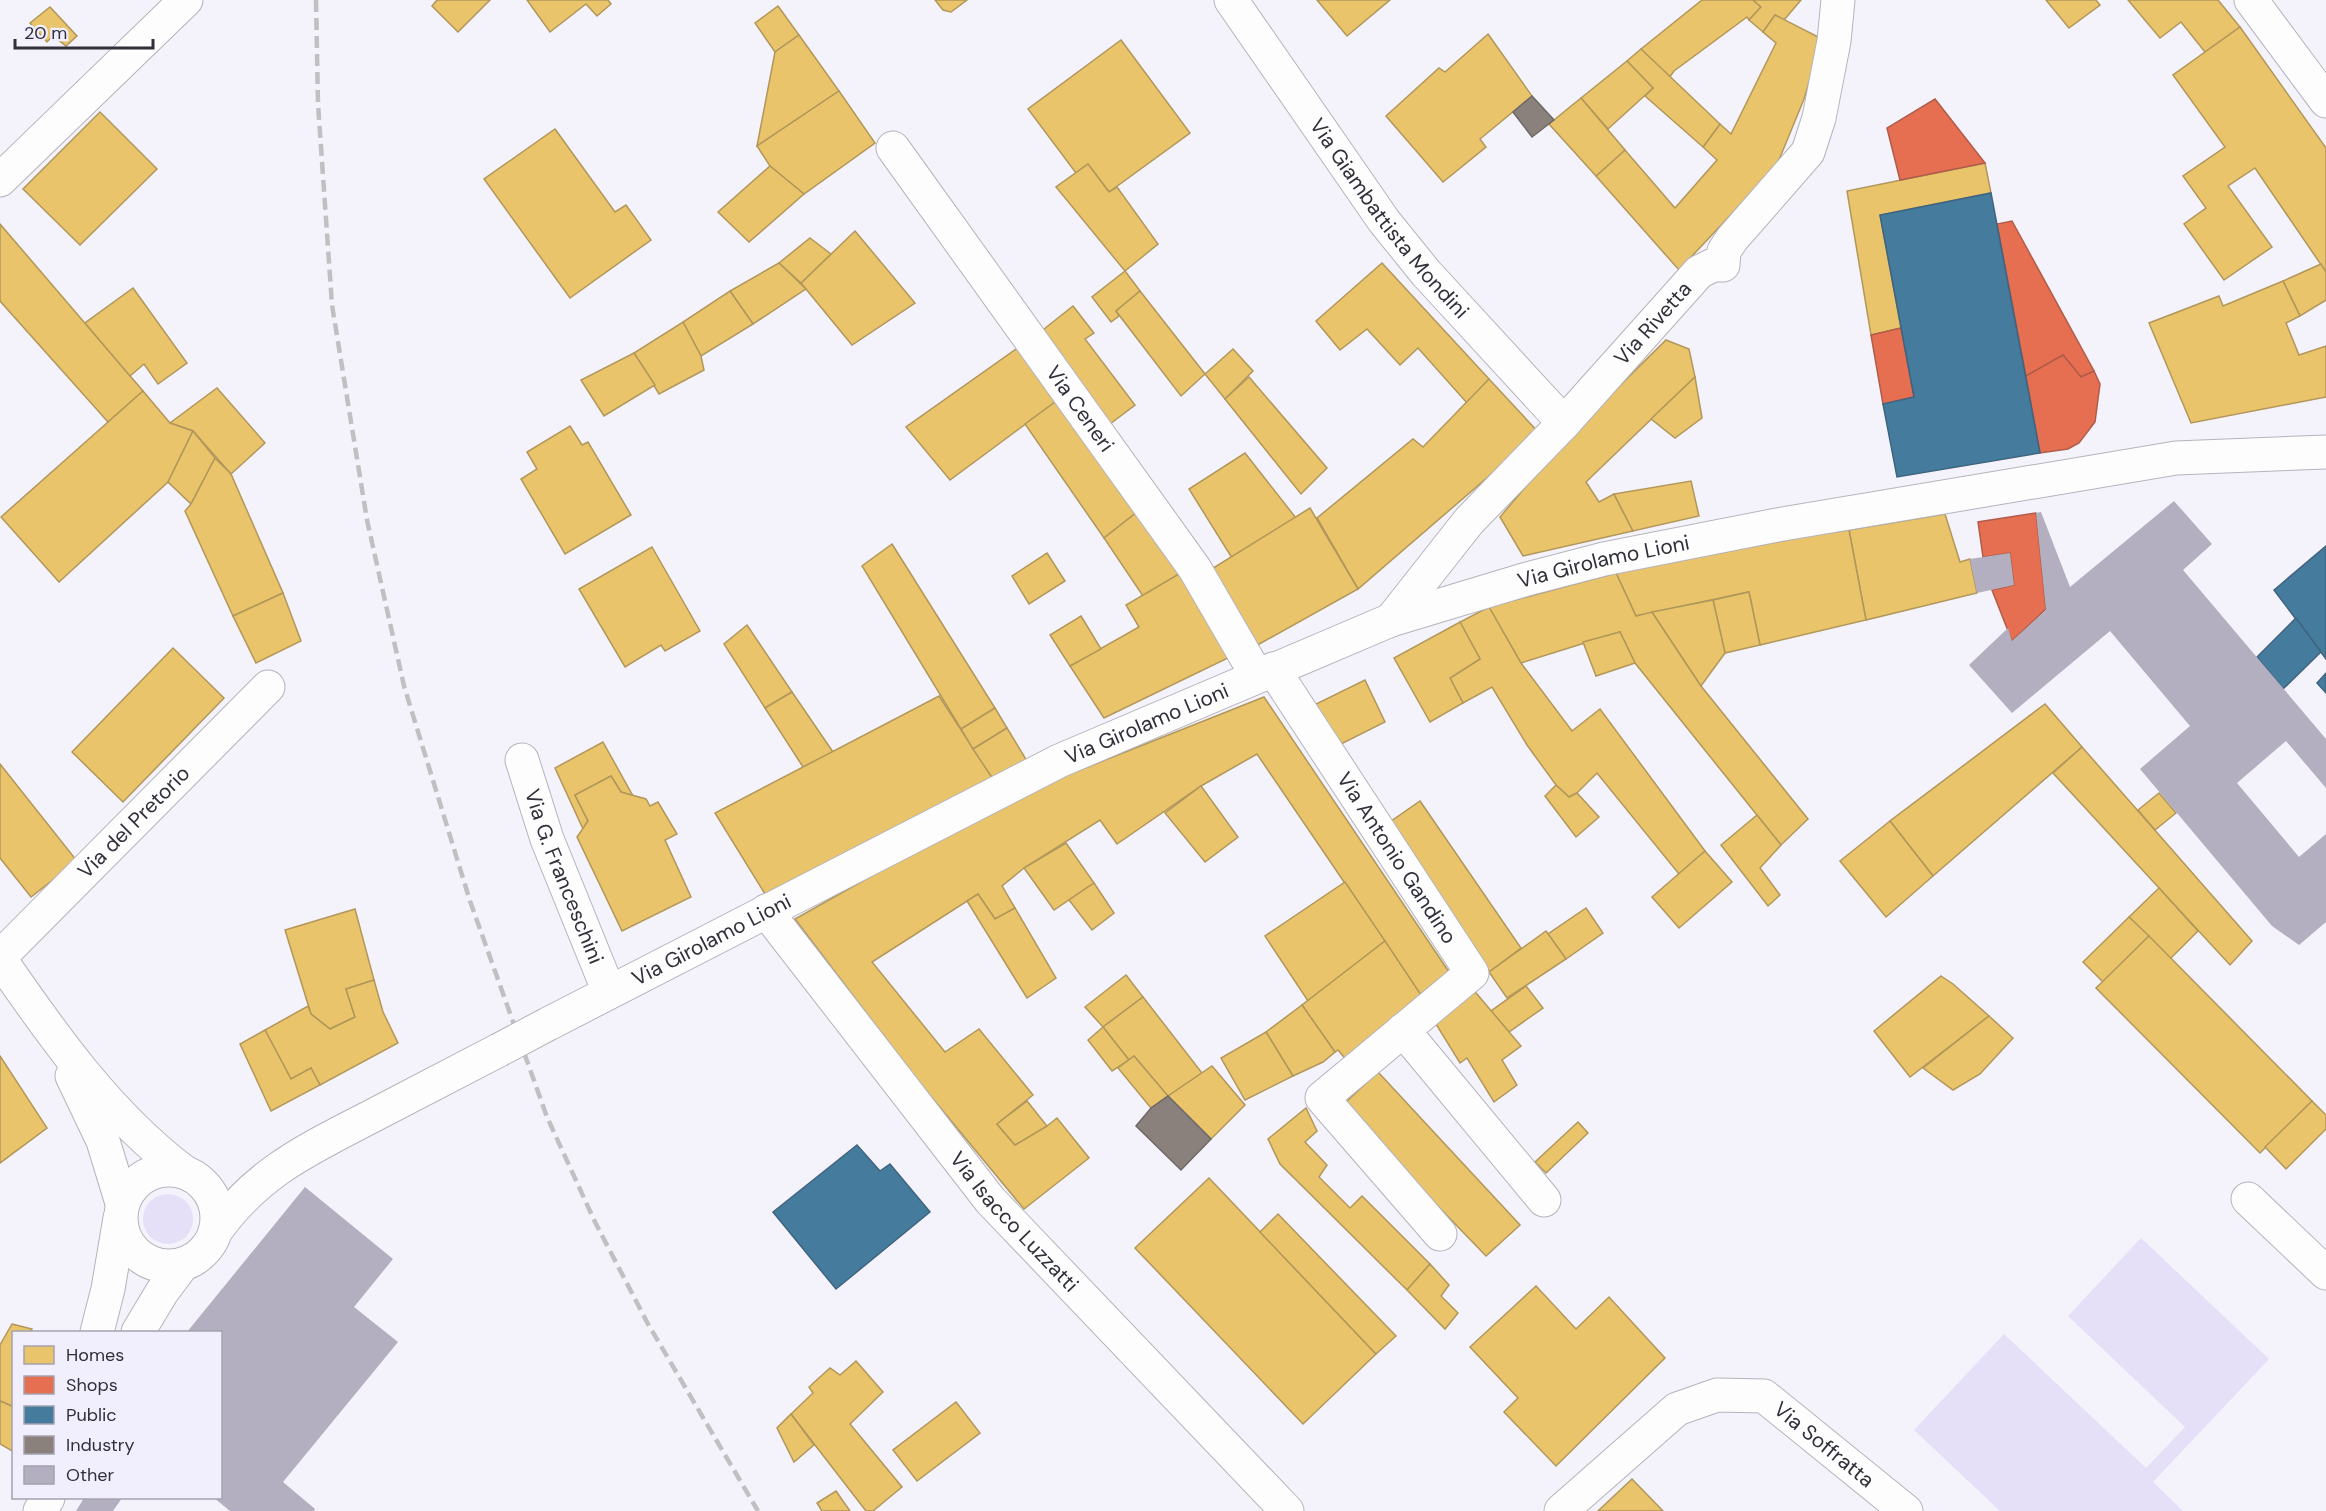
<svg xmlns="http://www.w3.org/2000/svg" width="2326" height="1511" viewBox="0 0 2326 1511" font-family="'DM Sans',sans-serif">
  <style>
    .green { fill: #e5e0f8 }
    .homes { fill: #e9c46a; stroke: #b2975b; stroke-width: 1.5 }
    .shops { fill: #e76f51; stroke: #b05c4a; stroke-width: 1.5 }
    .public { fill: #457b9d; stroke: #3f647f; stroke-width: 1.5 }
    .industry { fill: #8a817c; stroke: #6f6868; stroke-width: 1.5 }
    .building { fill: #b3afc0 }
    .lines { fill: none; stroke-linecap: round; stroke-linejoin: round }
    .street-casing { stroke: #b5b3bc; stroke-width: 35 }
    .secondary-casing { stroke: #b5b3bc; stroke-width: 35 }
    .street { stroke: #fdfdfe; stroke-width: 33 }
    .secondary { stroke: #fdfdfe; stroke-width: 33 }
    .rail { stroke: #c0bfc2; stroke-width: 4.5; stroke-dasharray: 12 6; stroke-linecap: butt }
    .street-bridge-casing { stroke: #b5b3bc; stroke-width: 35; stroke-linecap: butt }
    .street-bridge { stroke: #fdfdfe; stroke-width: 33 }
    .labels { text-anchor: middle; stroke-width: 6; stroke-linejoin: round; paint-order: stroke }
    .street-label { font-size: 21px; fill: #312f39; stroke: #f1effe }
  </style>
  <rect width="100%" height="100%" fill="#f4f2fa"/>
  <g class="green">
    <circle cx="168" cy="1219" r="25"/>
    <path d="M2141 1238 2269 1359 2153 1482 2183 1511H2000L1914 1430 2004 1334 2146 1468 2185 1427 2068 1316Z"/>
  </g>
  <g class="homes">
    <path d="M437 0H490L458 32 432 6Z"/>
    <path d="M527 0H608L611 4 597 16 586 4 550 32Z"/>
    <path d="M935 0H967L951 12 943 10Z"/>
    <path d="M1317 0H1390L1347 36Z"/>
    <path d="M1702 0H1753L1761 7 1749 20 1747 17 1674 71 1669 78 1641 49Z"/>
    <path d="M1753 0H1801L1784 20 1775 15 1763 32 1749 20 1761 7Z"/>
    <path d="M2046 0H2096L2100 5 2069 28Z"/>
    <path d="M2128 0H2218L2240 27 2205 52 2181 22 2160 38Z"/>
    <path d="M778 6 799 35 775 52 755 23Z"/>
    <path d="M50 7 77 36 66 46 53 36 47 42 30 23Z"/>
    <path d="M1775 15 1822 39 1804 99 1779 160 1769 174 1679 270 1596 176 1625 150 1675 208 1717 160 1703 147 1720 124 1731 134 1776 43 1763 32Z"/>
    <path d="M2240 27 2326 148V272L2255 168 2228 186 2272 247 2224 280 2184 224 2206 208 2183 176 2225 147 2173 75Z"/>
    <path d="M1488 34 1532 96 1480 139 1486 147 1443 182 1386 116 1439 68 1445 72Z"/>
    <path d="M799 35 839 91 757 146 775 52Z"/>
    <path d="M1121 40 1190 133 1109 192 1088 164 1076 173 1028 109Z"/>
    <path d="M1641 49 1720 124 1703 147 1645 96 1653 88 1627 61Z"/>
    <path d="M1627 61 1653 88 1608 129 1581 98Z"/>
    <path d="M839 91 875 143 804 194 770 166 757 146Z"/>
    <path d="M1581 98 1625 150 1596 176 1549 124Z"/>
    <path d="M100 112 157 169 80 245 23 189Z"/>
    <path d="M555 129 615 212 626 205 651 240 570 298 484 179Z"/>
    <path d="M1985 163 1991 193 1880 215 1901 328 1871 335 1847 191Z"/>
    <path d="M1088 164 1109 192 1117 187 1158 244 1125 271 1056 187Z"/>
    <path d="M770 166 804 194 749 242 718 212Z"/>
    <path d="M0 224 143 391 108 422 0 301Z"/>
    <path d="M855 231 915 303 852 345 801 283Z"/>
    <path d="M810 238 831 254 801 283 779 263Z"/>
    <path d="M779 263 806 289 753 324 730 291Z"/>
    <path d="M1382 263 1489 379 1467 403 1418 348 1400 365 1367 329 1340 350 1316 321Z"/>
    <path d="M2321 264 2326 272V300L2300 316 2283 281Z"/>
    <path d="M1125 271 1140 291 1116 311 1119 316 1111 322 1092 297Z"/>
    <path d="M2283 281 2300 316 2286 323 2299 355 2326 346V397L2191 423 2149 323 2219 296 2223 306Z"/>
    <path d="M133 288 187 363 158 384 144 364 130 376 85 323Z"/>
    <path d="M730 291 753 324 701 356 683 322Z"/>
    <path d="M1140 291 1205 374 1181 396 1116 311Z"/>
    <path d="M1073 306 1094 333 1085 339 1135 405 1110 424 1039 333Z"/>
    <path d="M683 322 701 356 704 370 659 394 634 353Z"/>
    <path d="M1666 340 1689 349 1695 377 1586 482 1599 502 1614 494 1633 531 1523 556 1500 517 1566 439Z"/>
    <path d="M1023 344 1062 397 950 480 906 427Z"/>
    <path d="M1233 349 1253 371 1225 399 1205 374Z"/>
    <path d="M634 353 655 385 604 416 581 380Z"/>
    <path d="M1249 377 1327 468 1301 494 1225 399Z"/>
    <path d="M1695 377 1702 418 1675 438 1651 419Z"/>
    <path d="M1489 379 1539 433 1358 589 1317 518 1413 439 1423 447Z"/>
    <path d="M217 388 265 443 231 474 193 431 170 423Z"/>
    <path d="M143 391 170 423 193 431 168 482 59 582 1 517Z"/>
    <path d="M1062 397 1141 509 1104 538 1025 424Z"/>
    <path d="M570 426 582 445 588 442 631 515 565 554 521 479 537 469 527 452Z"/>
    <path d="M193 431 215 458 191 504 168 482Z"/>
    <path d="M1245 453 1296 518 1232 558 1189 489Z"/>
    <path d="M215 458 231 474 283 593 233 616 185 511 191 504Z"/>
    <path d="M1691 481 1699 516 1633 531 1614 494Z"/>
    <path d="M1310 508 1358 589 1254 647 1210 570Z"/>
    <path d="M1141 509 1184 571 1143 596 1104 538Z"/>
    <path d="M1945 514 1960 562 1970 559 1977 593 1866 620 1849 530Z"/>
    <path d="M1849 530 1866 620 1760 645 1749 592 1636 616 1616 573 1807 536Z"/>
    <path d="M892 544 995 708 961 729 862 566Z"/>
    <path d="M652 547 700 631 665 651 661 645 625 667 579 589Z"/>
    <path d="M1047 553 1065 581 1029 604 1012 576Z"/>
    <path d="M1184 571 1232 656 1104 718 1070 666 1139 627 1126 605Z"/>
    <path d="M1616 573 1636 616 1652 612 1701 686 1808 819 1781 845 1635 663 1620 632 1521 663 1489 607Z"/>
    <path d="M1749 592 1760 645 1725 653 1713 600Z"/>
    <path d="M283 593 301 641 256 663 233 616Z"/>
    <path d="M1713 600 1725 653 1701 686 1652 612Z"/>
    <path d="M1489 607 1521 663 1572 731 1600 709 1705 851 1679 874 1597 773 1577 793 1569 797 1556 785 1527 745 1492 687 1463 703 1450 678 1480 659 1460 622Z"/>
    <path d="M1081 616 1101 649 1070 666 1050 635Z"/>
    <path d="M1460 622 1480 659 1450 678 1463 703 1430 722 1394 658Z"/>
    <path d="M747 625 792 692 765 708 724 644Z"/>
    <path d="M1620 632 1635 663 1596 676 1583 642Z"/>
    <path d="M173 648 224 698 123 802 72 752Z"/>
    <path d="M1365 680 1385 722 1335 747 1314 705Z"/>
    <path d="M792 692 833 752 803 767 765 708Z"/>
    <path d="M939 696 993 779 765 894 715 813Z"/>
    <path d="M1264 697 1449 972 1423 998 1257 754 1201 786 1117 844 1100 820 1024 868 1002 886 1015 908 995 919 978 894 872 962 945 1052 979 1029 1033 1095 997 1124 1015 1145 1047 1126 1057 1118 1089 1158 1024 1209 914 1076 795 919 1012 797Z"/>
    <path d="M2045 704 2082 747 1933 876 1890 821Z"/>
    <path d="M995 708 1007 728 973 749 961 729Z"/>
    <path d="M1007 728 1027 761 993 779 973 749Z"/>
    <path d="M603 742 633 796 621 792 611 776 575 795 588 821 583 829 555 768Z"/>
    <path d="M2082 747 2252 941 2230 965 2053 773Z"/>
    <path d="M0 764 77 861 31 897 0 858Z"/>
    <path d="M611 776 621 792 646 799 650 806 658 802 677 834 665 840 691 897 622 931 577 837 588 821 575 795Z"/>
    <path d="M1556 785 1569 797 1577 793 1599 817 1576 837 1545 796Z"/>
    <path d="M1201 786 1238 837 1205 862 1165 813Z"/>
    <path d="M2159 793 2176 813 2155 830 2138 810Z"/>
    <path d="M1420 801 1521 948 1489 972 1387 824Z"/>
    <path d="M1757 815 1781 845 1760 868 1780 895 1768 906 1721 845Z"/>
    <path d="M1890 821 1933 876 1886 917 1840 861Z"/>
    <path d="M1066 843 1094 883 1054 910 1024 868Z"/>
    <path d="M1705 851 1732 882 1679 928 1652 897Z"/>
    <path d="M1345 882 1385 941 1308 1001 1265 936Z"/>
    <path d="M1094 883 1114 913 1092 930 1069 900Z"/>
    <path d="M2159 888 2198 931 2170 959 2129 917Z"/>
    <path d="M978 894 995 919 1015 908 1056 978 1027 998 967 901Z"/>
    <path d="M1586 908 1603 933 1566 959 1548 934Z"/>
    <path d="M355 909 374 980 346 989 355 1017 330 1029 311 1014 285 930Z"/>
    <path d="M2129 917 2149 936 2103 982 2083 962Z"/>
    <path d="M1546 931 1566 959 1507 998 1489 972Z"/>
    <path d="M2149 936 2312 1101 2260 1153 2096 988Z"/>
    <path d="M1385 941 1423 998 1348 1062 1338 1050 1335 1052 1302 1005Z"/>
    <path d="M1126 975 1143 997 1103 1027 1085 1007Z"/>
    <path d="M1941 976 1953 984 1989 1016 1910 1077 1874 1031Z"/>
    <path d="M374 980 383 1012 398 1043 320 1085 311 1068 291 1079 265 1030 308 1006 311 1014 330 1029 355 1017 346 989Z"/>
    <path d="M1526 986 1543 1008 1509 1032 1491 1011Z"/>
    <path d="M1471 987 1521 1046 1502 1060 1517 1085 1494 1102 1467 1058 1460 1063 1434 1021Z"/>
    <path d="M1143 997 1202 1073 1168 1096 1134 1056 1129 1060 1103 1027Z"/>
    <path d="M1302 1005 1335 1052 1323 1062 1293 1076 1266 1032Z"/>
    <path d="M1989 1016 2013 1038 1980 1074 1953 1090 1923 1068Z"/>
    <path d="M1103 1027 1129 1060 1112 1071 1088 1040Z"/>
    <path d="M265 1030 291 1079 311 1068 320 1085 271 1111 240 1044Z"/>
    <path d="M1266 1032 1293 1076 1245 1100 1221 1058Z"/>
    <path d="M0 1056 47 1128 0 1163Z"/>
    <path d="M1134 1056 1168 1096 1151 1108 1118 1068Z"/>
    <path d="M1212 1066 1245 1105 1211 1139 1168 1096Z"/>
    <path d="M1378 1072 1520 1225 1486 1256 1404 1171 1346 1102Z"/>
    <path d="M1027 1101 1047 1126 1015 1145 997 1124Z"/>
    <path d="M2312 1101 2326 1115V1129L2286 1169 2265 1147Z"/>
    <path d="M1306 1108 1317 1131 1305 1142 1327 1165 1319 1177 1350 1208 1362 1196 1430 1264 1407 1290 1280 1164 1268 1139Z"/>
    <path d="M1578 1122 1588 1133 1546 1173 1535 1162Z"/>
    <path d="M1209 1178 1376 1354 1303 1424 1135 1248Z"/>
    <path d="M1278 1214 1396 1336 1376 1354 1260 1232Z"/>
    <path d="M1430 1264 1449 1285 1441 1296 1458 1313 1445 1329 1407 1290Z"/>
    <path d="M1536 1286 1576 1329 1609 1297 1665 1358 1556 1466 1504 1412 1518 1398 1470 1347Z"/>
    <path d="M12 1324 32 1329 31 1332H14V1407L0 1401V1345Z"/>
    <path d="M856 1361 883 1392 850 1424 902 1487 873 1511H866L791 1414 813 1393 809 1387 830 1368 840 1375Z"/>
    <path d="M0 1401 14 1407V1452L0 1444Z"/>
    <path d="M956 1402 980 1433 917 1481 893 1450Z"/>
    <path d="M791 1414 814 1445 794 1462 777 1428Z"/>
    <path d="M1632 1479 1663 1511H1598Z"/>
    <path d="M836 1491 850 1511H822L817 1503Z"/>
  </g>
  <g class="shops">
    <path d="M1935 99 1985 163 1900 180 1887 128Z"/>
    <path d="M2012 221 2094 371 2081 377 2063 355 2026 376 1997 224Z"/>
    <path d="M1901 328 1914 397 1883 404 1871 335Z"/>
    <path d="M2063 355 2081 377 2094 371 2100 384 2095 422 2079 443 2068 449 2040 453 2026 376Z"/>
    <path d="M2036 513 2046 609 2012 641 1992 590 2014 585 2010 553 1983 557 1978 522Z"/>
  </g>
  <g class="public">
    <path d="M1991 193 2040 453 1897 477 1883 404 1914 397 1880 215Z"/>
    <path d="M2326 546V659L2274 590Z"/>
    <path d="M2296 618 2321 652 2283 689 2257 657Z"/>
    <path d="M2326 673V693L2317 683Z"/>
    <path d="M857 1145 880 1171 890 1164 930 1212 836 1289 773 1212Z"/>
  </g>
  <g class="industry">
    <path d="M1532 96 1554 120 1532 137 1513 112Z"/>
    <path d="M1168 1096 1211 1139 1181 1170 1136 1126 1151 1108Z"/>
  </g>
  <g class="building">
    <path d="M2174 501 2212 544 2183 570 2326 739V788L2286 741 2237 783 2299 857 2326 834V922L2299 945 2272 926 2140 769 2190 726 2110 631 2012 713 1969 665 2008 628 2012 641 2046 610 2036 513 2041 512 2070 587Z"/>
    <path d="M2010 553 2014 585 1977 593 1970 559Z"/>
    <path d="M305 1187 393 1259 354 1307 398 1342 283 1482 315 1509 314 1511H230L214 1498H220V1332H187Z"/>
    <path d="M84 1498H122L113 1511H76Z"/>
  </g>
  <g class="lines">
    <defs>
      <g id="street">
        <path id="s1" d="M1231 0 1384 221 1426 273 1564 423"/>
        <path id="s2" d="M893 148 1195 569 1257 676"/>
        <path d="M0 180 186 0"/>
        <path id="s3" d="M1391 620 1469 521 1564 423 1699 272 1713 265H1723L1724 251 1732 239 1808 152 1819 118 1834 41 1838 0"/>
        <path id="s4" d="M1273 669 1472 973 1322 1098 1440 1234"/>
        <path id="s5" d="M522 760 547 839 609 992"/>
        <path id="s6" d="M766 911 990 1200 1287 1511"/>
        <path id="s7" d="M0 957 268 687"/>
        <path d="M0 959C53 1036 108 1114 183 1171"/>
        <path id="s8" d="M548 1024 1059 761 1391 620 1527 579 1604 559 1777 525 2176 458 2326 452"/>
        <path d="M1403 1030 1544 1200"/>
        <path d="M72 1076 103 1141 122 1203"/>
        <circle cx="169" cy="1218" r="48"/>
        <path d="M2248 1199 2326 1273"/>
        <path d="M215 1232C258 1171 309 1149 374 1115 416 1093 458 1071 499 1050"/>
        <path d="M97 1332 108 1289 120 1218"/>
        <path d="M138 1332 162 1292 183 1264"/>
        <path d="M40 1511 48 1498"/>
        <path id="s9" d="M1561 1511 1677 1409 1717 1395 1764 1396 1906 1511"/>
      </g>
      <path id="secondary" d="M2251 0 2326 101"/>
    </defs>
    <use href="#street" class="street-casing"/>
    <use href="#secondary" class="secondary-casing"/>
    <use href="#street" class="street"/>
    <use href="#secondary" class="secondary"/>
    <path class="rail" d="M316 0 318 104 332 305 367 520 404 686 470 901 547 1117 595 1222 648 1324 758 1511"/>
    <defs>
      <path id="street-bridge" d="M499 1050 548 1024"/>
    </defs>
    <use href="#street-bridge" class="street-bridge-casing"/>
    <use href="#street-bridge" class="street-bridge"/>
  </g>
  <g class="labels">
    <g class="street-label">
      <text dy="7" stroke="none"><textPath href="#s1" startOffset="270">Via Giambattista Mondini</textPath></text>
      <text dy="7" stroke="none"><textPath href="#s3" startOffset="396">Via Rivetta</textPath></text>
      <text dy="7" stroke="none"><textPath href="#s2" startOffset="321">Via Ceneri</textPath></text>
      <text dy="7" stroke="none"><textPath href="#s8" startOffset="1156">Via Girolamo Lioni</textPath></text>
      <text dy="7" stroke="none"><textPath href="#s8" startOffset="670">Via Girolamo Lioni</textPath></text>
      <text dy="7" stroke="none"><textPath href="#s7" startOffset="190">Via del Pretorio</textPath></text>
      <text dy="7" stroke="none"><textPath href="#s4" startOffset="226">Via Antonio Gandino</textPath></text>
      <text dy="7" stroke="none"><textPath href="#s5" startOffset="124">Via G. Franceschini</textPath></text>
      <text dy="7" stroke="none"><textPath href="#s8" startOffset="184">Via Girolamo Lioni</textPath></text>
      <text dy="7" stroke="none"><textPath href="#s6" startOffset="398">Via Isacco Luzzatti</textPath></text>
      <text dy="7" stroke="none"><textPath href="#s9" startOffset="321">Via Soffratta</textPath></text>
    </g>
  </g>
  <rect x="12" y="1331" width="210" height="168" fill="#f1effe" stroke="#a4a2af" stroke-width="1.5"/>
  <rect x="24" y="1346" width="30" height="18" fill="#e9c46a" stroke="#a4a2af" stroke-width="1.5"/>
  <text x="66" y="1361" font-size="18" fill="#312f39">Homes</text>
  <rect x="24" y="1376" width="30" height="18" fill="#e76f51" stroke="#a4a2af" stroke-width="1.5"/>
  <text x="66" y="1391" font-size="18" fill="#312f39">Shops</text>
  <rect x="24" y="1406" width="30" height="18" fill="#457b9d" stroke="#a4a2af" stroke-width="1.5"/>
  <text x="66" y="1421" font-size="18" fill="#312f39">Public</text>
  <rect x="24" y="1436" width="30" height="18" fill="#8a817c" stroke="#a4a2af" stroke-width="1.5"/>
  <text x="66" y="1451" font-size="18" fill="#312f39">Industry</text>
  <rect x="24" y="1466" width="30" height="18" fill="#b3afc0" stroke="#a4a2af" stroke-width="1.5"/>
  <text x="66" y="1481" font-size="18" fill="#312f39">Other</text>
  <path d="M15 39v9h138v-9" fill="none" stroke="#312f39" stroke-width="3"/>
  <text x="24" y="39" font-size="18" fill="#312f39" stroke="#f1effe" stroke-width="4.5" paint-order="stroke">20 m</text>
</svg>
